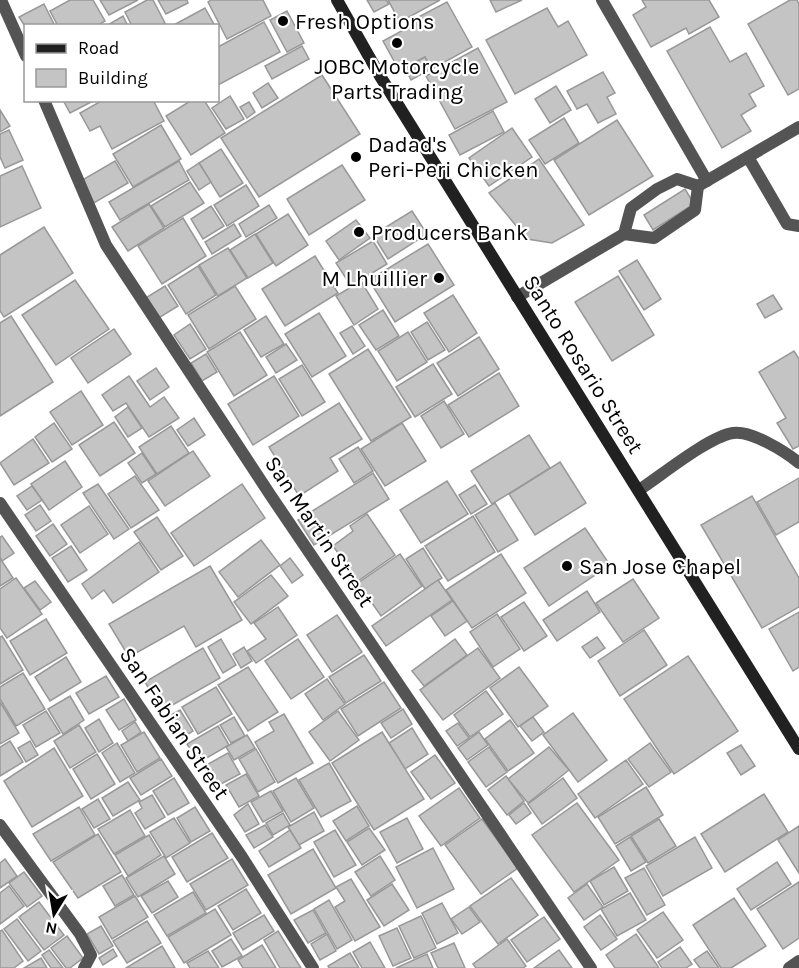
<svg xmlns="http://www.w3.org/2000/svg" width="799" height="968" viewBox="0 0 799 968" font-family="Karla,sans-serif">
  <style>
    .building { fill: #c4c4c4; stroke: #989898; stroke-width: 1.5 }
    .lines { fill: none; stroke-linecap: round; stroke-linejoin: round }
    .service { stroke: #545454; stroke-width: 12 }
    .minor { stroke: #545454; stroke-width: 12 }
    .tertiary { stroke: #545454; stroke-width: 12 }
    .secondary { stroke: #212121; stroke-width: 12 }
    .poi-dot { fill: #000; stroke: #fff; stroke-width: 2 }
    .labels { text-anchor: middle; stroke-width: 4.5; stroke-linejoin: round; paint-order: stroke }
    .poi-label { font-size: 22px; fill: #000; stroke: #fff; text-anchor: start }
    .street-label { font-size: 22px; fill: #000; stroke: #fff }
  </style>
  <rect width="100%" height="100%" fill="#fff"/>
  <g class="building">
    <path d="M70 0H93L105 21 97 26H58L50 11Z"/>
    <path d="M100 0H138L109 15Z"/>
    <path d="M147 0H153L165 23 161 26H132L125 12Z"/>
    <path d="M158 0H187L188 3 166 14Z"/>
    <path d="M211 0H263L271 16 227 39 208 2Z"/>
    <path d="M367 0H386L389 4 374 12Z"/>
    <path d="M388 0H440L400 22Z"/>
    <path d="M490 0H522L496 12Z"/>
    <path d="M642 0H709L719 17 689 34 686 28 651 47 633 15 646 7Z"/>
    <path d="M790 0H797L799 4V89L788 95 748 24Z"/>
    <path d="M447 2 472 47 432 69 425 57 399 70 383 41 409 27 407 23Z"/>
    <path d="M44 4 55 26H26V28L19 17Z"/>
    <path d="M205 8 215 26H172Z"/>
    <path d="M547 8 558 27 568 21 587 55 515 94 486 40Z"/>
    <path d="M287 11 304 43 287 52 270 20Z"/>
    <path d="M123 16 128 26H106Z"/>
    <path d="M264 22 280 52 218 85V47Z"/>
    <path d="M710 27 730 62 746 53 764 86 749 94 756 106 741 115 751 131 722 148 667 51Z"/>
    <path d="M302 46 309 59 272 79 265 66Z"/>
    <path d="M478 48 507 102 455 129 426 76Z"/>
    <path d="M425 57 431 69 411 80 405 68Z"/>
    <path d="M603 72 615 93 607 97 616 114 598 123 587 104 577 109 567 91Z"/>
    <path d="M322 75 360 134 259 197 221 138Z"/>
    <path d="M268 83 278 98 262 108 253 93Z"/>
    <path d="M556 86 571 110 550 123 535 99Z"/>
    <path d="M230 96 244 119 226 129 212 108Z"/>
    <path d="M63 100H95L70 113Z"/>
    <path d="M103 100H153L164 121 112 149 100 126 90 131 80 113Z"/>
    <path d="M192 100H204L225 133 191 155 166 116Z"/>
    <path d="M249 102 255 112 247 118 240 107Z"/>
    <path d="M0 110 10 126 0 132Z"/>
    <path d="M493 111 504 132 460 155 449 135Z"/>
    <path d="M564 118 579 143 545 164 529 140Z"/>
    <path d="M617 120 653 176 589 215 554 160Z"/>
    <path d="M161 125 181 159 133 187 113 154Z"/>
    <path d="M512 128 532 157 489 186 469 158Z"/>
    <path d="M9 130 23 160 5 168 0 157V134Z"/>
    <path d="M221 149 243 183 220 197 199 163Z"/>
    <path d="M539 159 584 225 552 243 527 239 489 193Z"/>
    <path d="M115 161 128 183 92 204 79 182Z"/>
    <path d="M179 161 189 180 120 220 109 202Z"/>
    <path d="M199 163 211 182 199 190 187 171Z"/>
    <path d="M342 165 365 200 309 235 287 199Z"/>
    <path d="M22 166 41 208 0 227V176Z"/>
    <path d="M190 182 204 203 165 227 151 206Z"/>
    <path d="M246 185 259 206 227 226 214 205Z"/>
    <path d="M685 189 694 204 653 230 644 215Z"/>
    <path d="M149 204 164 228 128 251 112 227Z"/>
    <path d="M269 205 277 218 246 237 239 224Z"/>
    <path d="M211 206 224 226 203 239 191 219Z"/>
    <path d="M412 211 427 234 388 259 373 235Z"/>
    <path d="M288 214 308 245 276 266 256 234Z"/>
    <path d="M183 218 206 256 162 284 138 246Z"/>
    <path d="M356 220 370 238 339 260 326 241Z"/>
    <path d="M234 224 241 236 212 254 205 242Z"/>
    <path d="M44 227 73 273 4 317 0 311V255Z"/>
    <path d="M255 234 273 263 248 278 230 250Z"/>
    <path d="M373 241 387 264 351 286 336 263Z"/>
    <path d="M428 244 454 285 395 322 369 280Z"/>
    <path d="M228 248 247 278 218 296 199 265Z"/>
    <path d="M315 256 338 293 285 326 262 289Z"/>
    <path d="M637 260 661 299 644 310 619 271Z"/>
    <path d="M198 266 216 295 186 314 168 285Z"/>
    <path d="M618 276 654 335 612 361 575 302Z"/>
    <path d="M75 280 109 329 56 365 22 315Z"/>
    <path d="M361 281 378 309 354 325 336 296Z"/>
    <path d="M165 286 178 306 157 319 144 299Z"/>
    <path d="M235 286 256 319 209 349 188 315Z"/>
    <path d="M453 295 477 333 449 352 424 313Z"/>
    <path d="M773 295 782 309 765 318 757 304Z"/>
    <path d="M383 310 399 336 376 350 359 325Z"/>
    <path d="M319 313 346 356 312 377 285 334Z"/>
    <path d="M11 316 53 382 0 416V323Z"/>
    <path d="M266 316 284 344 261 357 244 330Z"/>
    <path d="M427 322 445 350 428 360 411 332Z"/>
    <path d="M190 324 206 349 190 359 174 335Z"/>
    <path d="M352 326 365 346 353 354 340 333Z"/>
    <path d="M114 329 131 354 88 383 71 358Z"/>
    <path d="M240 332 267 375 234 396 207 352Z"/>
    <path d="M408 332 427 362 397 381 378 351Z"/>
    <path d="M479 337 499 369 458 396 437 363Z"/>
    <path d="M286 344 297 360 276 373 266 357Z"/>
    <path d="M368 349 411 417 371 441 329 374Z"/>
    <path d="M794 351 799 359V446L793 449 777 423 786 418 759 372Z"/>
    <path d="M206 354 217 372 202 381 191 363Z"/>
    <path d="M433 364 452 394 415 417 396 387Z"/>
    <path d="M302 365 325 402 302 416 279 379Z"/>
    <path d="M156 368 169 387 150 400 137 381Z"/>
    <path d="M499 373 519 406 469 437 448 405Z"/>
    <path d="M129 376 150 407 164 397 179 418 149 437 126 403 113 411 102 395Z"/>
    <path d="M274 376 299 416 253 445 228 404Z"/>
    <path d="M81 391 103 425 72 445 50 412Z"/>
    <path d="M444 401 464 434 441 448 421 416Z"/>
    <path d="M339 403 362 439 330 458 338 471 299 496 269 447Z"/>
    <path d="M128 407 142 428 128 437 115 417Z"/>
    <path d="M194 418 205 435 188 446 177 430Z"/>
    <path d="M114 422 135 453 100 476 79 445Z"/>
    <path d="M54 423 72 449 52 462 35 437Z"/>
    <path d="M402 423 426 461 385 486 361 449Z"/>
    <path d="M171 426 189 453 157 474 139 447Z"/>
    <path d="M529 435 550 468 492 504 471 471Z"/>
    <path d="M33 439 49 463 14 485 0 463Z"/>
    <path d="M358 447 373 471 354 483 339 459Z"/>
    <path d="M193 451 210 476 165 506 148 481Z"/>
    <path d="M142 453 156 474 142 483 128 463Z"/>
    <path d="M65 461 82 487 49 510 31 484Z"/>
    <path d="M560 462 586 503 535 535 509 494Z"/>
    <path d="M373 473 389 499 314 545 298 520Z"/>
    <path d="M135 476 159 510 131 528 108 494Z"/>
    <path d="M799 478V522L776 535 757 502Z"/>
    <path d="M447 481 468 514 421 543 400 510Z"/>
    <path d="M98 484 129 529 114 539 83 493Z"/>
    <path d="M242 484 265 518 194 566 171 533Z"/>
    <path d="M475 485 487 504 471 514 459 495Z"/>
    <path d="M32 486 42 500 27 510 17 496Z"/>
    <path d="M752 496 799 578V607L762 628 701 525Z"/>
    <path d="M495 503 518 540 498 552 475 515Z"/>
    <path d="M40 505 51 521 36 531 25 515Z"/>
    <path d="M89 506 108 534 80 553 61 525Z"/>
    <path d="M367 514 395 555 358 581 333 546 353 531 350 526Z"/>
    <path d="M473 516 495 552 448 581 425 546Z"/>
    <path d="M157 517 183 556 161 570 134 532Z"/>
    <path d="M53 524 67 544 50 556 36 536Z"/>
    <path d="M585 528 610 565 549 606 524 568Z"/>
    <path d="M2 536 14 553 2 561 0 558V537Z"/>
    <path d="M261 540 280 565 238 597 219 572Z"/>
    <path d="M139 542 159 572 113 603 104 590 92 599 82 584Z"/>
    <path d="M71 546 87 570 68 582 52 558Z"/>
    <path d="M423 548 442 578 425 589 406 559Z"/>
    <path d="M400 554 422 586 381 616 358 583Z"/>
    <path d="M501 554 526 593 472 628 446 590Z"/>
    <path d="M0 558 13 578 0 586Z"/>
    <path d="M290 558 303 575 292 583 280 566Z"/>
    <path d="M210 566 242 620 196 647 184 626 129 657 109 624Z"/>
    <path d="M271 575 288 596 251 624 234 602Z"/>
    <path d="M16 578 42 614 7 638 0 628V589Z"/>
    <path d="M633 579 659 618 623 642 596 603Z"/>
    <path d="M438 580 452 600 386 646 372 626Z"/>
    <path d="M35 581 51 602 40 610 24 588Z"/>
    <path d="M587 591 600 612 557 641 543 620Z"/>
    <path d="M453 601 467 621 445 636 431 616Z"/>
    <path d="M524 602 547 636 524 651 501 617Z"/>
    <path d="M278 607 297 635 256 663 247 651 266 639 254 623Z"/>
    <path d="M799 612V667L793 671 769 629Z"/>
    <path d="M497 614 520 649 493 667 470 632Z"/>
    <path d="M337 615 362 652 332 672 307 635Z"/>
    <path d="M46 619 67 653 30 675 10 641Z"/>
    <path d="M644 630 667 665 620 696 598 661Z"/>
    <path d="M2 636 23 670 0 684V637Z"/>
    <path d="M597 637 605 648 590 658 582 647Z"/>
    <path d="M221 639 236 665 223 673 208 647Z"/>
    <path d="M298 639 324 677 291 699 265 661Z"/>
    <path d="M455 639 467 655 424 686 412 671Z"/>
    <path d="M244 647 252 661 241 668 233 654Z"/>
    <path d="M203 648 220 678 162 711 145 682Z"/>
    <path d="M478 648 500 678 443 720 420 690Z"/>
    <path d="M364 655 381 681 346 703 329 677Z"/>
    <path d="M688 656 738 731 674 774 624 699Z"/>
    <path d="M66 657 81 682 50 701 35 677Z"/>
    <path d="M248 667 278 712 248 731 218 685Z"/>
    <path d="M519 667 548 706 518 727 490 688Z"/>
    <path d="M23 673 45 709 16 726 0 699V687Z"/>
    <path d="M106 676 119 697 89 714 76 693Z"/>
    <path d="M327 679 345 704 323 720 305 694Z"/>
    <path d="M384 682 401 708 358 736 341 709Z"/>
    <path d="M216 687 232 714 198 734 182 707Z"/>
    <path d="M486 691 503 714 470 737 454 715Z"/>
    <path d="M70 696 84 720 63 734 48 709Z"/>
    <path d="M124 699 136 720 119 730 106 710Z"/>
    <path d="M0 702 19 733 0 744Z"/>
    <path d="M403 709 412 724 391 738 381 723Z"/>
    <path d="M180 710 193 731 182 738 169 716Z"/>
    <path d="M46 711 60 733 36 747 23 725Z"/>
    <path d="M338 711 359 740 330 761 309 732Z"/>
    <path d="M573 713 607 760 578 782 543 735Z"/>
    <path d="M284 714 313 763 278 783 255 742 274 731 269 722Z"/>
    <path d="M234 717 245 736 231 743 220 725Z"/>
    <path d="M533 717 544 732 532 741 520 726Z"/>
    <path d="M99 719 113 743 99 752 85 728Z"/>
    <path d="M510 720 534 753 508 771 485 739Z"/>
    <path d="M135 722 141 732 128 741 122 731Z"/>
    <path d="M458 723 469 738 457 746 446 731Z"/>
    <path d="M79 725 96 752 70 768 54 741Z"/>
    <path d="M218 726 229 745 198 763 187 744Z"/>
    <path d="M412 728 428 754 405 769 389 743Z"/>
    <path d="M144 732 160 758 137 772 121 745Z"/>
    <path d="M382 732 424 799 374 830 332 763Z"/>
    <path d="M479 732 488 745 467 760 458 748Z"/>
    <path d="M247 735 255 748 234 760 226 747Z"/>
    <path d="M10 741 23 762 0 776V747Z"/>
    <path d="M30 741 38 755 26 762 18 748Z"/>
    <path d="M117 743 135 773 120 782 102 753Z"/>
    <path d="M650 743 671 772 649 787 628 759Z"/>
    <path d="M741 745 755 766 741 775 727 753Z"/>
    <path d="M489 747 507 772 486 787 468 762Z"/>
    <path d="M549 747 569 770 528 803 508 779Z"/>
    <path d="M54 748 83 796 32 827 4 781Z"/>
    <path d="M256 749 275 782 258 792 239 759Z"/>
    <path d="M228 753 240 774 217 786 203 767Z"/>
    <path d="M97 754 115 784 91 799 73 769Z"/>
    <path d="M435 755 455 783 431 799 411 772Z"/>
    <path d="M161 759 172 776 141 795 130 778Z"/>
    <path d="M626 760 643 784 595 818 578 794Z"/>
    <path d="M329 763 351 801 321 817 299 780Z"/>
    <path d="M246 774 259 796 239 807 226 785Z"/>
    <path d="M506 776 524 801 507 815 488 790Z"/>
    <path d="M174 778 189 803 168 815 153 791Z"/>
    <path d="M296 778 314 808 291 822 273 791Z"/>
    <path d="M563 778 577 798 542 824 528 804Z"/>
    <path d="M128 782 140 800 113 816 102 798Z"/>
    <path d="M646 787 663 815 615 844 598 817Z"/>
    <path d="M459 788 480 818 441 846 419 816Z"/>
    <path d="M271 791 283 811 263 822 251 802Z"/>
    <path d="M764 794 788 832 725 872 701 834Z"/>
    <path d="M152 795 165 817 145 829 135 813 142 808 139 802Z"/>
    <path d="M98 799 110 819 94 828 82 809Z"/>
    <path d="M524 803 531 813 516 824 509 815Z"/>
    <path d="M577 803 619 860 574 892 532 835Z"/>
    <path d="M248 804 259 824 245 832 234 815Z"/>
    <path d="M357 806 369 826 346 841 333 821Z"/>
    <path d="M79 807 95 835 51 861 33 834Z"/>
    <path d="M195 807 210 831 191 842 177 818Z"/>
    <path d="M130 810 145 836 114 854 98 829Z"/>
    <path d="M314 812 324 831 299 845 288 827Z"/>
    <path d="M283 813 290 825 273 835 266 823Z"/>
    <path d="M174 818 190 843 166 858 150 832Z"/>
    <path d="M407 818 423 849 397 863 380 832Z"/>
    <path d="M482 819 518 868 481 894 445 845Z"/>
    <path d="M659 819 676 846 648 863 631 836Z"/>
    <path d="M265 825 273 837 254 848 246 835Z"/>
    <path d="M799 826V873L778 840Z"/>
    <path d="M369 828 385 850 362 865 347 842Z"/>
    <path d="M290 830 301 848 269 867 259 851Z"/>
    <path d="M335 830 356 865 334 877 314 842Z"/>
    <path d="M212 833 228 858 187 882 172 857Z"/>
    <path d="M98 834 121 872 78 898 53 862Z"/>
    <path d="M149 835 161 855 128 876 115 855Z"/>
    <path d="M630 837 646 862 631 871 616 846Z"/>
    <path d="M695 837 712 868 663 896 646 866Z"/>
    <path d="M433 848 454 889 417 908 396 867Z"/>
    <path d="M313 849 336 888 291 914 268 875Z"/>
    <path d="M164 856 175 874 138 897 126 878Z"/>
    <path d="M380 856 395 880 371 896 355 872Z"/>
    <path d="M5 859 17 876 0 888V863Z"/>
    <path d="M232 859 248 885 206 910 190 884Z"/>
    <path d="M777 862 791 884 751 910 737 889Z"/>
    <path d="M614 867 628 891 604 905 590 881Z"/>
    <path d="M644 868 665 905 647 915 625 878Z"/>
    <path d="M24 872 42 896 27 907 9 883Z"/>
    <path d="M122 875 134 895 115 906 103 886Z"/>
    <path d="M511 878 538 915 498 944 470 906Z"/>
    <path d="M351 879 380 927 355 941 335 907 345 901 336 887Z"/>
    <path d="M168 881 178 897 152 913 141 896Z"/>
    <path d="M799 882V938L783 949 757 909Z"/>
    <path d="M392 884 409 910 384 926 367 900Z"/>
    <path d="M587 884 603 907 584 920 568 898Z"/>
    <path d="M9 886 24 906 0 924V893Z"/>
    <path d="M246 889 261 913 233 930 218 906Z"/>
    <path d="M193 892 206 913 167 936 154 915Z"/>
    <path d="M630 893 646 920 617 936 601 909Z"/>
    <path d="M135 896 148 917 112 939 99 917Z"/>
    <path d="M734 898 766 946 731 968H721L693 925Z"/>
    <path d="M329 900 352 940 337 949 314 909Z"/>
    <path d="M39 902 64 935 44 950 19 917Z"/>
    <path d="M442 903 458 933 437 944 422 913Z"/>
    <path d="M469 907 480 922 462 934 451 919Z"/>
    <path d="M215 909 231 935 184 963 168 937Z"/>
    <path d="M313 910 326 933 308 943 294 920Z"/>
    <path d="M663 912 683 940 657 958 637 930Z"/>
    <path d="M264 915 274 931 243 950 233 933Z"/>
    <path d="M600 915 617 939 601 950 584 927Z"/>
    <path d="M421 916 436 948 414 958 399 926Z"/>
    <path d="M544 917 560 939 527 962 511 940Z"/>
    <path d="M17 919 41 951 28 961 4 929Z"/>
    <path d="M147 921 161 943 127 963 113 941Z"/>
    <path d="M101 926 113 946 99 954 87 934Z"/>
    <path d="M397 928 411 958 393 966 379 936Z"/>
    <path d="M2 930 23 961 14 968H0V931Z"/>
    <path d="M278 931 301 968H280L264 940Z"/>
    <path d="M327 934 336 951 320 960 311 944Z"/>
    <path d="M636 934 659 968H615L606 955Z"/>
    <path d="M67 936 83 958 70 968H66L51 948Z"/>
    <path d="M231 939 242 956 222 967 212 951Z"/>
    <path d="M507 939 526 966 523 968H476L473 964Z"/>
    <path d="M370 942 385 968H362L353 952Z"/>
    <path d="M454 943 465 968H438L431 953Z"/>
    <path d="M262 945 276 968H243L238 960Z"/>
    <path d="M162 946 175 968H126Z"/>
    <path d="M680 947 692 964 686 968H662L658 962Z"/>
    <path d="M113 949 117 956 103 965 99 958Z"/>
    <path d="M49 950 63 968H51L42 955Z"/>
    <path d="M559 950 572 968H534Z"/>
    <path d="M208 951 219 968H190L187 963Z"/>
    <path d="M707 951 719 968H700L694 960Z"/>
    <path d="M350 953 359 968H329L328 966Z"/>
    <path d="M427 954 433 968H396Z"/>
    <path d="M41 958 47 968H24Z"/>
  </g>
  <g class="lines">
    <g class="service">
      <path d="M748 157 787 224 799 226"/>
      <path d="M639 490C662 475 708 437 733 433 751 430 786 452 799 463"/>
    </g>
    <g class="minor">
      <path d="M1 0 26 56"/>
      <path d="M602 0 707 181"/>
      <path d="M44 100 106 245 271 496 591 968"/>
      <path d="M624 234 631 208 657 189 677 179 698 186 799 127"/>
      <path d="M517 297 624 234 654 238 695 210 698 186"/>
      <path d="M0 503 242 857 313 968"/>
      <path d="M0 825 80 934 91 955 84 968"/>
    </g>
    <path class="tertiary" d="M789 968 799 961"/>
    <path class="secondary" d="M337 0 380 76 799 749"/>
  </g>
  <g class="poi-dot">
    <circle cx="283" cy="21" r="6"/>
    <circle cx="397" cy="43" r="6"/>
    <circle cx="356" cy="157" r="6"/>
    <circle cx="359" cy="232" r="6"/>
    <circle cx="439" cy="278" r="6"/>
    <circle cx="567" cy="566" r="6"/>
  </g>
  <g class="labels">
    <g class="poi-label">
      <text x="295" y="29">Fresh Options</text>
      <text x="397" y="74" text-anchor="middle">JOBC Motorcycle<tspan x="397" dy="25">Parts Trading</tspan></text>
      <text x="368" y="152">Dadad's<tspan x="368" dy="25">Peri-Peri Chicken</tspan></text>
      <text x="371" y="240">Producers Bank</text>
      <text x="427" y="286" text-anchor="end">M Lhuillier</text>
      <text x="579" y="574">San Jose Chapel</text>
    </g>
    <g class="street-label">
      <text transform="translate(584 364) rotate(58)" y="8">Santo Rosario Street</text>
      <text transform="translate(320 531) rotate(56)" y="8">San Martin Street</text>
      <text transform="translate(175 723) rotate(56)" y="8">San Fabian Street</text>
    </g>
  </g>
  <rect x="24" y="24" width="195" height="78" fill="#ffffff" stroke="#999999" stroke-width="1.5"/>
  <rect x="36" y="44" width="30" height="9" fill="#212121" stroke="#999999" stroke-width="1.5"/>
  <text x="78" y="54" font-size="18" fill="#000000">Road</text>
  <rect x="36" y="69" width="30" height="18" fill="#c4c4c4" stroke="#999999" stroke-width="1.5"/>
  <text x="78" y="84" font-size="18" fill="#000000">Building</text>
  <g transform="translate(54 914) rotate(191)" stroke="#ffffff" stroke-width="4.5" paint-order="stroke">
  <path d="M0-4.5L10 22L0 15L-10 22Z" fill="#000000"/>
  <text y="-9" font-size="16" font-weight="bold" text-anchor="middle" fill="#000000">N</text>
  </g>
</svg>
